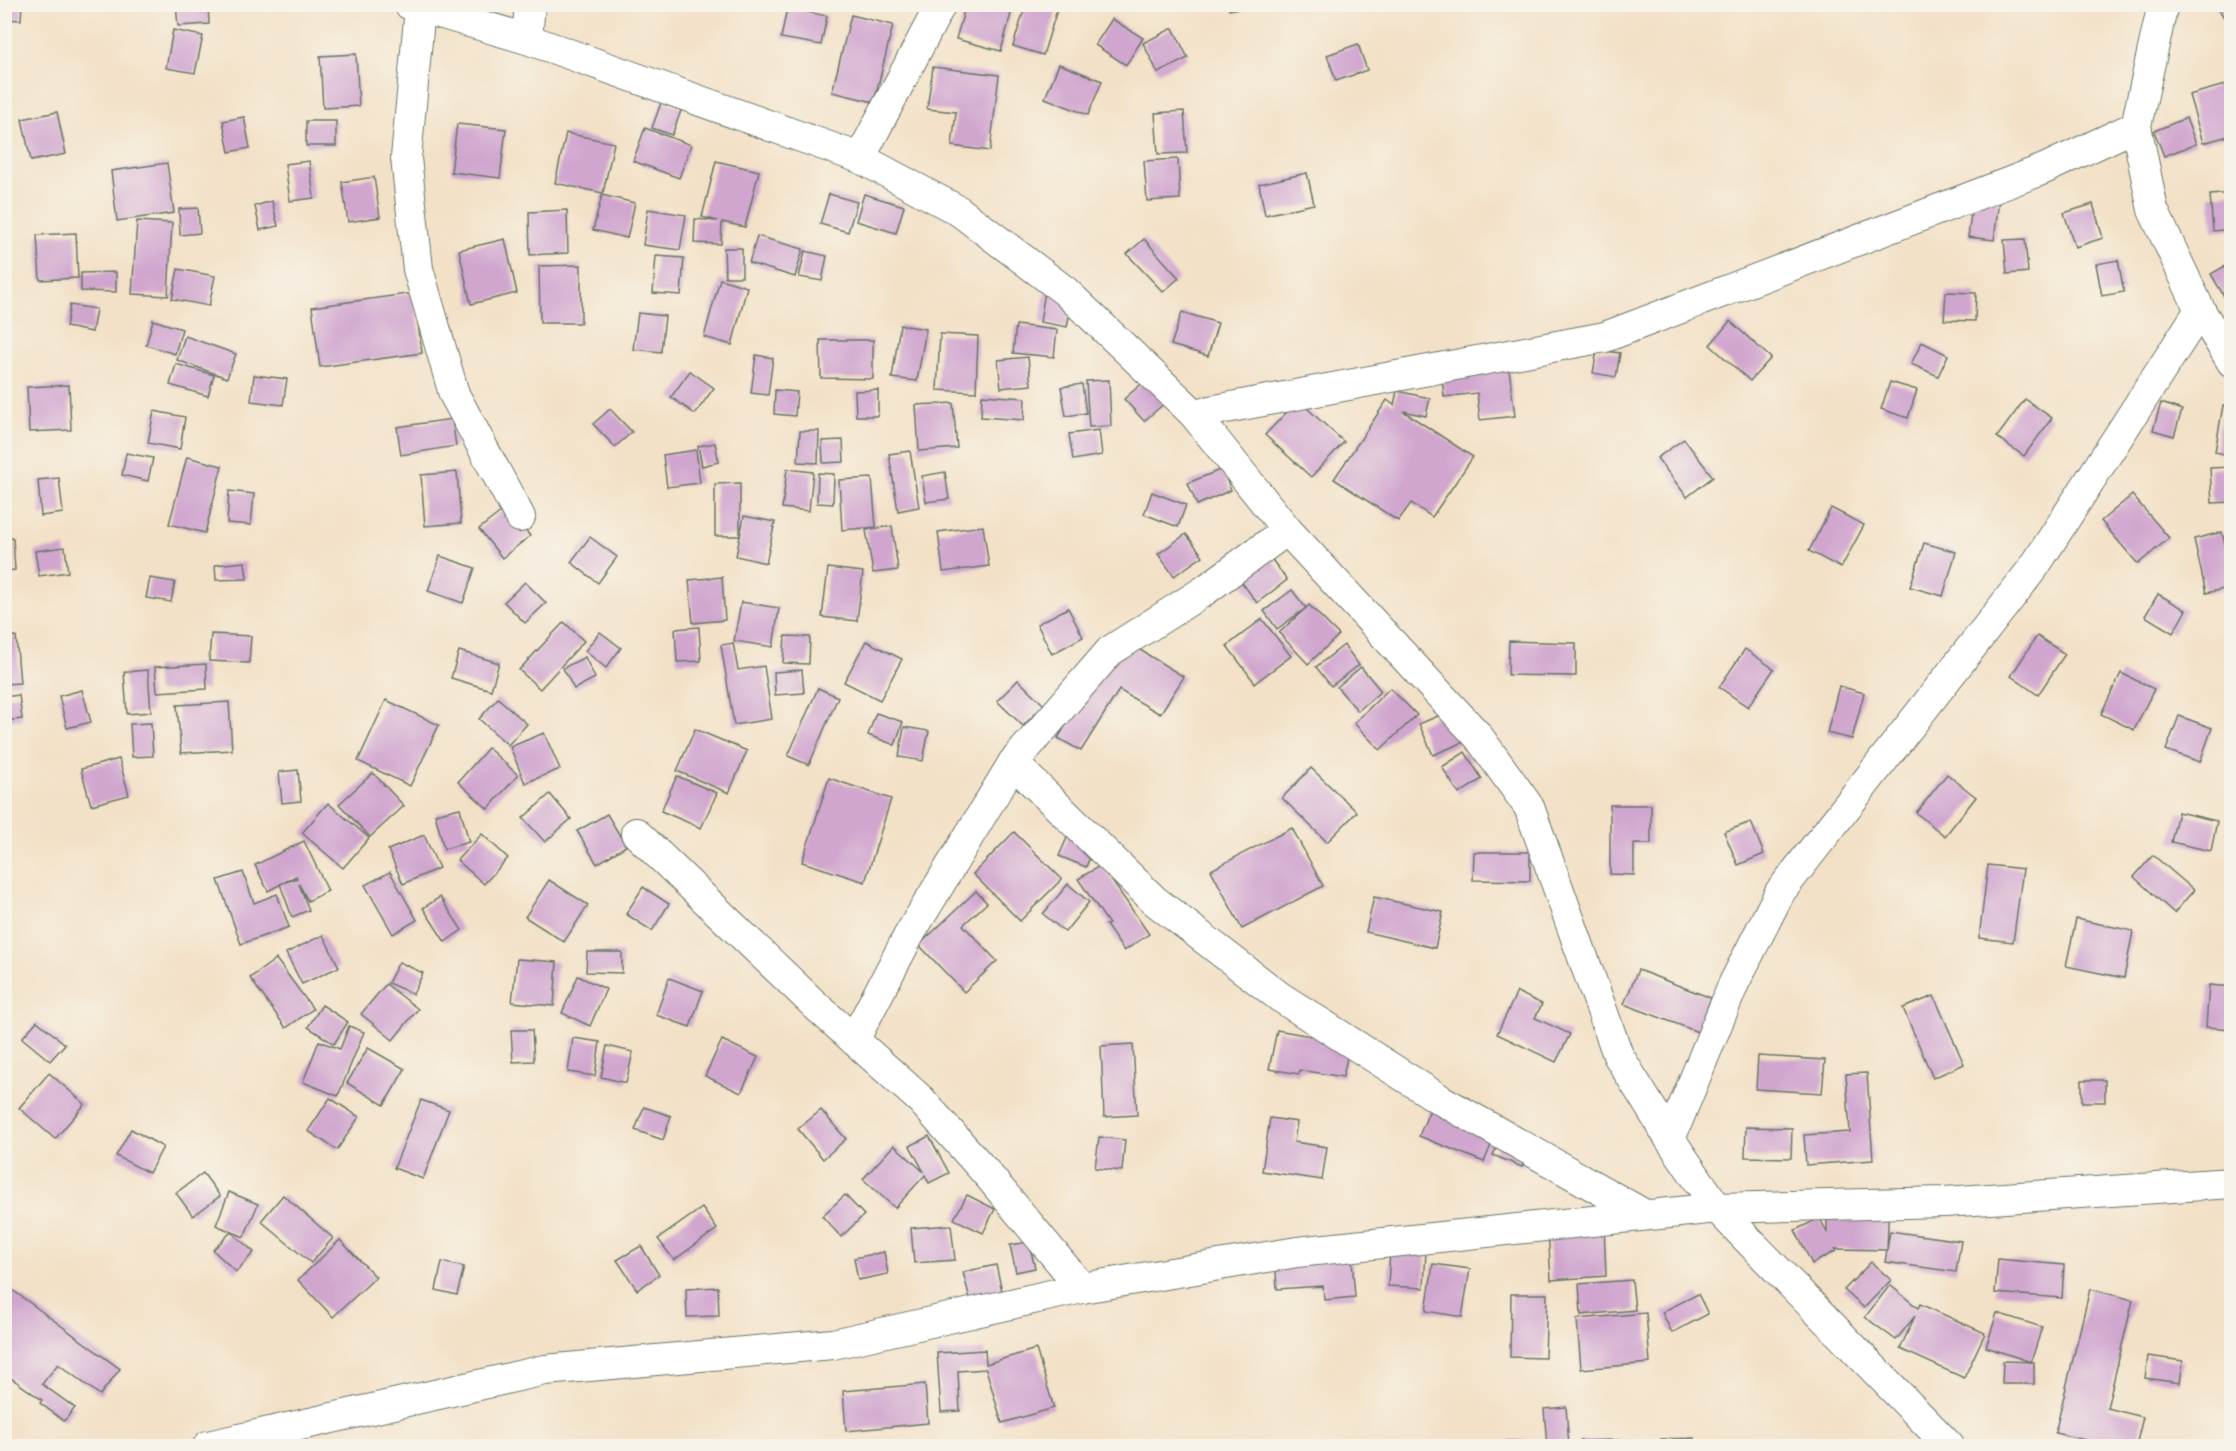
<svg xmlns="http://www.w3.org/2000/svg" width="2236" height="1451" viewBox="0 0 2236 1451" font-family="'Playpen Sans',sans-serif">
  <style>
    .building { fill: #d0a6cf }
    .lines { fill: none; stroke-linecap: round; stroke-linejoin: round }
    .minor-casing { stroke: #697667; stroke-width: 32 }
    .minor { stroke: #fff; stroke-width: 30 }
  </style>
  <rect width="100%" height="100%" fill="#f7f3e8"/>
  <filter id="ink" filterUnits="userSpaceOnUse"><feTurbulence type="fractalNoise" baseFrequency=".0167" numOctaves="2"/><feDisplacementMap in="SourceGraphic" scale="12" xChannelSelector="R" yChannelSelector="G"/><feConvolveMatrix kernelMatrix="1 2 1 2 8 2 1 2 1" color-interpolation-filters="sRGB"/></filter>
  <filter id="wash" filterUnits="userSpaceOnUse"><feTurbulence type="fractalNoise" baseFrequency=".008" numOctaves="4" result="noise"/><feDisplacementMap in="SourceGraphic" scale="24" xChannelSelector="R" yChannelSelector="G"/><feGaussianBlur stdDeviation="1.35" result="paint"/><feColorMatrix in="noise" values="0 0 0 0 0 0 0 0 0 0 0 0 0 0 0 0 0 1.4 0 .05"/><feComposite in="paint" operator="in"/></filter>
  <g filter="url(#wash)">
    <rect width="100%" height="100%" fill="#f3e1c7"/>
    <g id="blocks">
      <g class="building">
        <path d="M4 4H22L21 20 4 19Z"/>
        <path d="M140 4H156L155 9Z"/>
        <path d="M176 4H208L209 24 178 26Z"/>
        <path d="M966 4H992L1012 10 1001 51 956 39Z"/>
        <path d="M1026 4H1039L1057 10 1043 55 1013 46Z"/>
        <path d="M1229 4H1256L1257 6 1229 10Z"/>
        <path d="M2215 4H2232V29Z"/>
        <path d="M787 8 827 16 821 45 781 38Z"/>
        <path d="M851 15 893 25 874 102 832 92Z"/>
        <path d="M1112 19 1143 38 1126 65 1095 45Z"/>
        <path d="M1173 28 1188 58 1158 73 1143 43Z"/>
        <path d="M173 30 203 36 195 73 166 68Z"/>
        <path d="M1358 44 1367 70 1336 81 1327 55Z"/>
        <path d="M356 54 359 106 323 108 320 56Z"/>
        <path d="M1059 64 1102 81 1088 115 1045 98Z"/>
        <path d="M933 67 999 75 990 151 952 146 956 112 927 109Z"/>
        <path d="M2232 83V135L2203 143 2189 95Z"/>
        <path d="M662 100 682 108 672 135 652 128Z"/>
        <path d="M1184 111 1187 153 1158 154 1155 113Z"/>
        <path d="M57 112 66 154 31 161 22 119Z"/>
        <path d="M244 117 250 148 229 152 223 121Z"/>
        <path d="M2186 118 2196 144 2164 156 2154 131Z"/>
        <rect x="306" y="121" width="30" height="25"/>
        <path d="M457 124 506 129 500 178 451 172Z"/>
        <path d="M645 128 691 145 679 178 633 161Z"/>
        <path d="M566 133 614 143 603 193 555 183Z"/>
        <path d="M1178 159 1180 199 1147 201 1144 161Z"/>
        <path d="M309 161 314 198 290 201 285 164Z"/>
        <path d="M716 161 759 171 745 227 722 222 721 244 694 243 695 219 718 221 702 217Z"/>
        <path d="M167 163 174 213 117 221 111 171Z"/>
        <path d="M1307 173 1314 204 1265 215 1259 184Z"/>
        <path d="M374 177 380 217 348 222 342 182Z"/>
        <path d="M2232 193V229L2213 231 2210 195Z"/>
        <path d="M829 194 857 202 848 232 820 224Z"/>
        <path d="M864 194 904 206 896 233 856 221Z"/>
        <path d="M602 195 635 203 627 238 593 230Z"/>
        <path d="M1973 197 1999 200 1994 240 1968 237Z"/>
        <path d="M272 201 278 226 260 230 255 206Z"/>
        <path d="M2093 204 2103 238 2075 247 2064 213Z"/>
        <path d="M198 208 200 233 180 235 179 209Z"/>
        <path d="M648 209 686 215 680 250 643 245Z"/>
        <path d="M567 210 568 253 530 255 529 212Z"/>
        <path d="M137 221 172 223 168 296 132 294Z"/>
        <path d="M76 233 78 278 40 280 37 235Z"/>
        <path d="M757 236 803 249 795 277 749 263Z"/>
        <path d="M505 239 517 293 471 304 459 250Z"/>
        <path d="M1144 239 1179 278 1163 292 1127 254Z"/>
        <path d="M2025 239 2028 272 2007 274 2004 240Z"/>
        <path d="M724 248H742V277H725Z"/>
        <path d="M805 251 827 256 822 281 799 277Z"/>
        <path d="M656 256 684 258 681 295 653 293Z"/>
        <path d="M2118 260 2124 292 2102 296 2096 264Z"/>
        <path d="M2232 262V310L2211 274Z"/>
        <path d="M581 265V323H540L539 266Z"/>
        <path d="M178 269 215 276 209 306 172 299Z"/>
        <path d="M116 272V292L81 291V273Z"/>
        <path d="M720 279 747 287 732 345 704 337Z"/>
        <path d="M1045 291 1073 296 1067 327 1040 322Z"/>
        <path d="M1946 292 1976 293 1975 321 1944 320Z"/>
        <path d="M414 293 422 353 320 367 312 307Z"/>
        <path d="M70 305 96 309 92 332 66 327Z"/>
        <path d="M1182 312 1218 323 1208 356 1171 345Z"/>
        <path d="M638 313 665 316 661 352 633 349Z"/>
        <path d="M153 320 182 329 175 354 146 345Z"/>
        <path d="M1730 321 1771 358 1750 381 1710 345Z"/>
        <path d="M900 325 926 329 917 381 892 378Z"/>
        <path d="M1016 325 1057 330 1054 357 1013 353Z"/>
        <path d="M940 334 978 336 976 392 937 390Z"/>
        <path d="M185 336 236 354 227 378 177 360Z"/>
        <path d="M820 340H873V379L821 378Z"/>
        <path d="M1922 342 1948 355 1938 376 1911 364Z"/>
        <path d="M1597 350 1620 353 1616 377 1593 373Z"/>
        <path d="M756 355 773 358 768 395 751 393Z"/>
        <path d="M1028 357 1031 385 1001 388 998 360Z"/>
        <path d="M1508 361 1515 416 1480 420 1477 393 1444 397 1441 369Z"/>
        <path d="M176 364 214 375 208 396 170 385Z"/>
        <path d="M690 371 714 388 695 414 671 397Z"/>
        <path d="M254 375 287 379 283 405 251 401Z"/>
        <path d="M1147 379 1166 402 1144 421 1124 399Z"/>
        <path d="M1109 380 1111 426 1089 427 1086 381Z"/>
        <path d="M1890 382 1917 390 1908 418 1881 409Z"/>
        <path d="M1082 384 1086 413 1066 416 1061 387Z"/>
        <path d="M69 385 71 430 29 432 27 387Z"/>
        <path d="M775 390 797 392 795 416 774 414Z"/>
        <path d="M878 390V416H856L855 391Z"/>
        <path d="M1397 391 1430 398 1426 416 1403 411 1473 457 1432 517 1411 503 1398 521 1334 479 1387 400 1394 405Z"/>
        <path d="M982 395 1025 398 1024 420 981 417Z"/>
        <path d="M2025 399 2052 418 2024 456 1997 437Z"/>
        <path d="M1298 400 1344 442 1311 477 1265 435Z"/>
        <path d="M953 403 957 448 919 451 916 405Z"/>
        <path d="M2161 403 2182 410 2174 436 2153 430Z"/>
        <path d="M2223 405 2232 407V456L2215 452Z"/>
        <path d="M610 409 632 432 615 447 593 424Z"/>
        <path d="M154 411 185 417 180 449 148 443Z"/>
        <path d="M452 419 456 446 401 455 397 427Z"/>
        <path d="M1099 430 1102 455 1073 460 1069 434Z"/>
        <path d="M800 431H819L818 463 798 462Z"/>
        <path d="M1684 439 1713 477 1687 497 1657 458Z"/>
        <path d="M843 440 844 462 823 463 822 441Z"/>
        <path d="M715 443 719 462 702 466 698 446Z"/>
        <path d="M696 450 700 483 667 487 663 455Z"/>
        <path d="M910 451 919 507 898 511 889 454Z"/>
        <path d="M126 453 153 458 148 481 122 475Z"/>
        <path d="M187 457 222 466 205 533 169 524Z"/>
        <path d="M2232 467V502L2212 503 2210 468Z"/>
        <path d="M787 469 813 472 809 511 782 508Z"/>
        <path d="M1222 469 1231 490 1197 505 1188 483Z"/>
        <path d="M457 472 461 523 425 526 421 475Z"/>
        <path d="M945 472 949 499 926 502 922 476Z"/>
        <path d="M818 473 834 474 833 504 817 503Z"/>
        <path d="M59 478 63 513 41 516 38 480Z"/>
        <path d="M872 478 876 527 842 530 839 480Z"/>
        <path d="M740 483V536H715V484Z"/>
        <path d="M229 491 254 494 251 525 227 523Z"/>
        <path d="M1152 492 1186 505 1178 527 1144 514Z"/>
        <path d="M2132 495 2169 538 2138 564 2101 521Z"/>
        <path d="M507 507 530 536 502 558 479 529Z"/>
        <path d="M1831 508 1864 525 1841 568 1809 551Z"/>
        <path d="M744 516 775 522 766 563 736 556Z"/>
        <path d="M892 526 898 570 873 573 866 530Z"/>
        <path d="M983 526 989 566 943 572 938 532Z"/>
        <path d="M2222 532 2232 574V587L2206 593 2194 539Z"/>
        <path d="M1186 534 1203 556 1174 576 1158 554Z"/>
        <path d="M590 537 617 557 598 583 571 562Z"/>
        <path d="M4 538H13L15 570 4 571Z"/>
        <path d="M1924 543 1956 552 1943 596 1910 587Z"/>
        <path d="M1262 546 1287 580 1257 603 1232 569Z"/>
        <path d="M65 547 68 572 39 576 35 551Z"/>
        <path d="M440 556 475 568 463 603 428 591Z"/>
        <path d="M245 562 247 579 216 580 215 565Z"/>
        <path d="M828 568 863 572 857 621 822 617Z"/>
        <path d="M722 577 725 620 693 623 689 580Z"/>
        <path d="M150 578 175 582 171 602 146 598Z"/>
        <path d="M525 582 546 603 525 623 504 602Z"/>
        <path d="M1292 590 1306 608 1277 629 1264 611Z"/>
        <path d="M2158 594 2186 610 2173 633 2145 616Z"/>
        <path d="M741 602 779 608 773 647 734 641Z"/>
        <path d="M1309 605 1339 635 1308 664 1279 633Z"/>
        <path d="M1068 608 1083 637 1052 654 1037 624Z"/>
        <path d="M1262 619 1291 656 1255 683 1227 646Z"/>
        <path d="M564 622 584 641 540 689 519 670Z"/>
        <path d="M699 627 701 661 677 662 675 629Z"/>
        <path d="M600 632 621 648 606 668 585 651Z"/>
        <path d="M211 634 251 636 249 663 209 661Z"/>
        <path d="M16 636 20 683 4 684V637Z"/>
        <path d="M785 636 810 637 809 664 783 663Z"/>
        <path d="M2037 636 2065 654 2038 695 2011 676Z"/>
        <path d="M1119 637 1184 677 1160 714 1119 690 1081 751 1058 738Z"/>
        <path d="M866 641 902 659 880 700 844 682Z"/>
        <path d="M1509 641 1576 643V676L1508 675Z"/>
        <path d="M733 643 738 670 764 666 772 719 734 725 721 645Z"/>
        <path d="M1344 645 1359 665 1331 686 1316 667Z"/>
        <path d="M1745 649 1774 669 1748 707 1719 687Z"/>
        <path d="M459 651 499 663 491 690 451 678Z"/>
        <path d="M585 657 595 678 574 689 563 668Z"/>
        <path d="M206 664 207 689 157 692 155 667Z"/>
        <path d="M1361 667 1381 691 1358 711 1337 687Z"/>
        <path d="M148 670 151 712 127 714 124 672Z"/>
        <path d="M802 670 804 693 775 695 774 672Z"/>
        <path d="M2121 673 2154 689 2134 730 2101 714Z"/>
        <path d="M1018 680 1044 705 1023 726 997 701Z"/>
        <path d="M1839 686 1864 693 1852 739 1827 733Z"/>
        <path d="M818 688 838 697 809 765 788 756Z"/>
        <path d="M1390 688 1417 715 1380 750 1354 723Z"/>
        <path d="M82 690 91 722 67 728 59 696Z"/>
        <path d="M19 695 22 719 4 721V697Z"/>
        <path d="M498 698 527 724 508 745 479 719Z"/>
        <path d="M386 700 439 725 410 786 358 761Z"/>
        <path d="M229 702 232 750 181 753 177 705Z"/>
        <path d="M1450 711 1464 742 1433 755 1419 724Z"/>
        <path d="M876 713 903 722 895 745 868 735Z"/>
        <path d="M2179 716 2212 728 2200 762 2166 750Z"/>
        <path d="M151 723 153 756 132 757 130 724Z"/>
        <path d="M904 727 929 731 923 761 899 757Z"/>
        <path d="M695 729 747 751 729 793 677 771Z"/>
        <path d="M544 733 560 769 525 783 510 747Z"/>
        <path d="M488 748 518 775 488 809 458 782Z"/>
        <path d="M1465 752 1482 779 1459 794 1442 767Z"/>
        <path d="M119 759 129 795 91 805 81 769Z"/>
        <path d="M1311 768 1357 812 1327 842 1282 798Z"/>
        <path d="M298 770 301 801 282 803 279 772Z"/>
        <path d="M373 773 404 806 370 837 339 804Z"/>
        <path d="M1947 774 1976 797 1945 836 1916 813Z"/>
        <path d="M677 776 717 793 701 828 661 811Z"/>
        <path d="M829 778 891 799 865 882 802 862Z"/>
        <path d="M550 794 571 819 545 842 523 818Z"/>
        <path d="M328 803 369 838 343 868 302 833Z"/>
        <path d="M1610 805H1651V844H1634V875L1610 874Z"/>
        <path d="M460 808 469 842 444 849 435 814Z"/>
        <path d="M2178 812 2217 821 2211 851 2171 842Z"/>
        <path d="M607 814 626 846 597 864 577 831Z"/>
        <path d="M1751 822 1764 854 1738 865 1724 832Z"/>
        <path d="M1292 828 1323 886 1242 929 1211 870Z"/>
        <path d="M1070 831 1096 842 1086 867 1059 856Z"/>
        <path d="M1014 832 1062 879 1020 921 973 874Z"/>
        <path d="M482 834 508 858 484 884 457 860Z"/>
        <path d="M424 835 439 868 403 884 388 850Z"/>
        <path d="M304 841 328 891 308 901 299 884 309 910 292 917 280 884 297 878 296 876 268 891 255 865Z"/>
        <path d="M1474 852H1530V881L1473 880Z"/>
        <path d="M2153 855 2194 890 2174 913 2134 877Z"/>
        <path d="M1101 865 1149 934 1124 951 1106 925 1109 924 1078 879Z"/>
        <path d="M1988 865 2023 869 2013 942 1979 938Z"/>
        <path d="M243 872 254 903 277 894 289 927 241 944 218 880Z"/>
        <path d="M390 872 417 920 393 934 365 885Z"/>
        <path d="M549 880 588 905 564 942 525 917Z"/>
        <path d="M1068 884 1089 902 1065 932 1043 914Z"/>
        <path d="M643 887 669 904 652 931 626 914Z"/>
        <path d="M976 891 987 903 963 925 997 961 964 992 919 945Z"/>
        <path d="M440 897 462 930 445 942 423 908Z"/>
        <path d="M1374 897 1443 912 1435 948 1366 932Z"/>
        <path d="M2076 919 2133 931 2124 978 2066 966Z"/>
        <path d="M323 935 339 967 302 984 286 953Z"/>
        <path d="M587 952H622V973L586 972Z"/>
        <path d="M276 959 313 1009 286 1028 250 978Z"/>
        <path d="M517 959 557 962 554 1006 512 1002Z"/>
        <path d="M399 962 423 973 413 994 388 983Z"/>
        <path d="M1638 970 1711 998 1698 1032 1624 1004Z"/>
        <path d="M578 976 606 989 590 1026 562 1013Z"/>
        <path d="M669 978 703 991 690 1027 656 1015Z"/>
        <path d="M386 984 418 1009 393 1040 361 1014Z"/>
        <path d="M2209 985 2232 987V1029L2206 1027Z"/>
        <path d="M1517 992 1542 1004 1535 1018 1570 1034 1556 1062 1497 1034Z"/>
        <path d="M1934 996 1964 1064 1933 1078 1903 1008Z"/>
        <path d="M322 1005 348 1022 334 1044 308 1027Z"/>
        <path d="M37 1021 65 1044 50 1061 22 1038Z"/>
        <path d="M349 1026 364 1032 338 1096 303 1082 319 1041 340 1049Z"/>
        <path d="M511 1030H532L534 1061 513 1062Z"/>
        <path d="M1277 1030 1350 1043 1343 1077 1300 1070 1299 1074 1269 1069Z"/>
        <path d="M573 1038 600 1042 595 1076 568 1072Z"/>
        <path d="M722 1040 758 1057 741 1093 705 1076Z"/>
        <path d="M1133 1044 1137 1115 1104 1117 1101 1046Z"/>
        <path d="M607 1046 633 1052 626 1083 601 1077Z"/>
        <path d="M368 1048 405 1069 384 1105 347 1083Z"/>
        <path d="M1758 1056 1825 1060 1822 1093 1756 1089Z"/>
        <path d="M49 1073 85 1104 55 1139 19 1108Z"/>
        <path d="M1867 1073 1873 1160 1806 1165 1804 1135 1850 1132 1846 1074Z"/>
        <rect x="2082" y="1080" width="23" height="22"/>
        <path d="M330 1098 359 1117 337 1150 308 1131Z"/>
        <path d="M421 1100 449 1110 423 1179 394 1168Z"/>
        <path d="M644 1107 671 1116 663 1140 635 1130Z"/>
        <path d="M1431 1107 1496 1133 1484 1162 1419 1136Z"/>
        <path d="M821 1110 846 1139 823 1159 798 1129Z"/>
        <path d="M1270 1118 1297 1122 1294 1142 1327 1147 1322 1180 1262 1171Z"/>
        <path d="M1746 1127 1792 1128 1791 1158 1745 1157Z"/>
        <path d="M131 1129 163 1147 149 1173 116 1156Z"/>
        <path d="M1503 1133 1532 1145 1522 1167 1493 1155Z"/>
        <path d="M929 1136 949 1173 929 1183 925 1175 895 1208 863 1179 894 1145 924 1172 910 1146Z"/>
        <path d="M1099 1137 1125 1140 1122 1171 1095 1168Z"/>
        <path d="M203 1173 220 1196 193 1216 176 1193Z"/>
        <path d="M229 1192 258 1204 244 1237 216 1225Z"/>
        <path d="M283 1195 333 1238 311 1263 261 1221Z"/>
        <path d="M845 1195 864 1215 841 1237 822 1216Z"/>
        <path d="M967 1195 995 1209 983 1233 954 1219Z"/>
        <path d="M1889 1198 1887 1250 1890 1231 1961 1241 1956 1272 1885 1262 1887 1250 1835 1249 1836 1251 1812 1264 1795 1230 1820 1218 1827 1233V1212Z"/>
        <path d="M702 1208 717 1229 674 1260 658 1239Z"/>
        <path d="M951 1225 955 1260 914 1263 911 1228Z"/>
        <path d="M1604 1225 1606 1276 1551 1280 1548 1229Z"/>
        <path d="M231 1232 254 1252 236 1272 213 1250Z"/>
        <path d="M340 1240 376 1277 333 1317 298 1280Z"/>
        <path d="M1029 1242 1035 1268 1016 1272 1010 1245Z"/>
        <path d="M641 1246 659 1275 637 1290 617 1260Z"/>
        <path d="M1351 1247 1355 1297 1324 1300 1323 1286 1277 1289 1275 1253Z"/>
        <path d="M1390 1249 1426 1251 1424 1288 1388 1286Z"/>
        <path d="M884 1252 888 1274 858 1280 854 1258Z"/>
        <path d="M1998 1259 2064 1265 2062 1298 1995 1293Z"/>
        <path d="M442 1262 464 1267 457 1295 436 1290Z"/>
        <path d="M1871 1262 1891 1280 1864 1308 1844 1290Z"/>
        <path d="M1433 1264 1470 1269 1462 1317 1426 1311Z"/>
        <path d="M996 1265 1002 1291 970 1299 963 1272Z"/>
        <path d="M1632 1280 1635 1310 1581 1315 1579 1284Z"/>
        <path d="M1890 1285 1918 1308 1920 1304 1985 1333 1964 1378 1900 1349 1915 1316 1896 1340 1865 1317Z"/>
        <path d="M7 1286 120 1369 100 1395 58 1364 42 1384 75 1408 64 1421 40 1403 42 1400 4 1373V1290Z"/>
        <path d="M718 1287 719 1316 687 1317 686 1289Z"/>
        <path d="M2090 1289 2133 1300 2107 1408 2143 1417 2136 1446H2111L2055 1433Z"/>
        <path d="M1511 1294H1547L1545 1358 1510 1357Z"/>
        <path d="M1698 1294 1708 1314 1672 1333 1662 1312Z"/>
        <path d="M1646 1313 1650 1363 1581 1369 1577 1319Z"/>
        <path d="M1997 1313 2042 1327 2031 1362 1986 1347Z"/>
        <path d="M1036 1349 1054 1408 1002 1423 986 1369 958 1371 960 1411 941 1412 937 1353 985 1350 986 1364Z"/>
        <path d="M2148 1356 2183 1361 2180 1383 2145 1378Z"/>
        <path d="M2003 1361 2034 1362V1384H2002Z"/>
        <path d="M925 1384 928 1423 846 1431 843 1391Z"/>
        <path d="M1566 1407 1569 1446H1547L1544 1409Z"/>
        <path d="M1694 1438V1446H1661V1439Z"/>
        <path d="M1619 1440V1446H1580V1441Z"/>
        <path d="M1508 1441 1545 1442V1446H1508Z"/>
      </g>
    </g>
  </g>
  <g filter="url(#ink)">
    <use href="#blocks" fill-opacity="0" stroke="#697667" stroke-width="1.5"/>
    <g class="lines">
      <defs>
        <g id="minor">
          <path d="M409 4 527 39 860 158 959 211 1065 291 1194 414 1287 530 1478 736 1529 807 1618 1055 1670 1139 1717 1208 1949 1446"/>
          <path d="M2163 4 2136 126 2153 210 2200 310 2232 362"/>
          <path d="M420 8 406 158 418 269 454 394 520 517"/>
          <path d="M527 39 530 4"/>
          <path d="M860 158 941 4"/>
          <path d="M1194 414 1605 337 2044 169 2136 126"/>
          <path d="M1013 763 1155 901 1280 997 1441 1100 1645 1215"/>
          <path d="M636 833 814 1004 921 1100 988 1175 1082 1288"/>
          <path d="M854 1040 909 935 1013 763 1110 651 1204 591 1287 530"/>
          <path d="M1670 1139 1734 983 1780 892 2034 567 2200 310"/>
          <path d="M208 1446 545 1370 833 1344 1082 1288 1297 1252 1717 1208 1944 1202 2232 1183"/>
        </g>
      </defs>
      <use href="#minor" class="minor-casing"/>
      <use href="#minor" class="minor"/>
    </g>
  </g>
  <rect width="2236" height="1451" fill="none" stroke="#f7f3e8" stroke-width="24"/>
</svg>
